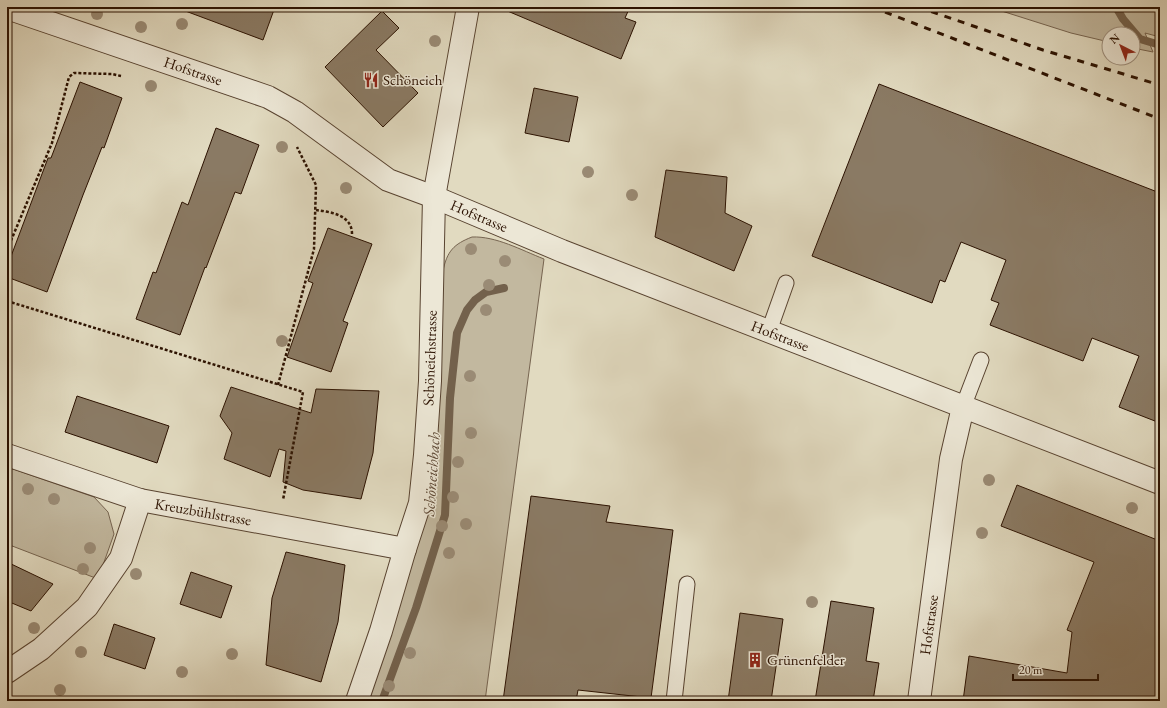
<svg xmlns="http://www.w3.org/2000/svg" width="1167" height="708" viewBox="0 0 1167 708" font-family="'EB Garamond',serif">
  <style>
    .green { fill: #c2b89f; stroke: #766450 }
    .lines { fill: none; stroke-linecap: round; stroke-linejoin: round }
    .stream { stroke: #73614c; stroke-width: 8 }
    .building { fill: #8a7a64; stroke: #2b1100 }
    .service-casing { stroke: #584330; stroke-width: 17 }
    .minor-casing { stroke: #584330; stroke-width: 24 }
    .path { stroke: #2b1100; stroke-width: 2.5; stroke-dasharray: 3 2; stroke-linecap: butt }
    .service { stroke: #ece7d6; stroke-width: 15 }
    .minor { stroke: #ece7d6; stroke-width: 22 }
    .rail { stroke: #2b1100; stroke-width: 3; stroke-dasharray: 7 7; stroke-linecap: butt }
    .tree { fill: #9a8b75 }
    .labels { text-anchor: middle; stroke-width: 3; stroke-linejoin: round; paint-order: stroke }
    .street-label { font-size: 15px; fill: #2b1100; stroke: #ece7d6 }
    .poi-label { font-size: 15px; fill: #2b1100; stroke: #ece7d6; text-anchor: start }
    .water-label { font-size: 16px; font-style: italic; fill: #5b4633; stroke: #ece7d6 }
  </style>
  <rect width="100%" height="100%" fill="#e1dac0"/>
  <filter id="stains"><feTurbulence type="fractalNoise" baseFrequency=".005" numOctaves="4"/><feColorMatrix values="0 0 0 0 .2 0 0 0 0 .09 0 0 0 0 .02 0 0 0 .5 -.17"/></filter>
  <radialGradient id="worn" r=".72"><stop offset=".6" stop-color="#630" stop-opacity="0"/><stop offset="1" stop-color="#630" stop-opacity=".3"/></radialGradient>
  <g class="green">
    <path d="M989 7H1160V37L1145 33 1153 52 1133 48V34H1109V42L1071 33Z"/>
    <path d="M472 237C496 236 521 250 544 259L485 701H364L422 532 432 499 443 271C447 251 454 244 472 237Z"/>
    <path d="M7 467 94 497 108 512 114 534 98 579 7 544Z"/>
  </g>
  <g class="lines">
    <g class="stream">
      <path d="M1116 7 1123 19 1140 39 1160 45"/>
      <path d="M382 701 416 608 445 515 450 398 457 333 467 310 475 300 486 292 504 288"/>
    </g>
  </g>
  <g class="building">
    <path d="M180 7H275L263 40 180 9Z"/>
    <path d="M498 7H630L625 18 636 22 621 59Z"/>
    <path d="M382 11 399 28 376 50 418 93 383 127 325 67Z"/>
    <path d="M80 82 122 98 104 148 102 147 83 195 47 292 7 277V267L48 158H51Z"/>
    <path d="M879 84 1160 193V423L1119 407 1139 356 1092 338 1083 361 990 325 999 303 991 300 1006 260 961 242 945 282 940 280 932 303 812 256Z"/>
    <path d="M534 88 578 97 569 142 525 133Z"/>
    <path d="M216 128 259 145 241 194 235 192 206 268 205 267 180 335 136 319 153 272 156 273 182 202 188 205Z"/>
    <path d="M666 170 727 177 725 213 752 226 734 271 655 237Z"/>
    <path d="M328 228 372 244 343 321 348 323 331 372 287 357 313 283 308 281Z"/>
    <path d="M231 387 311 413 316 389 379 391 373 453 361 499 303 490 283 482 286 451 279 449 270 477 224 459 232 433 220 416Z"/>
    <path d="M77 396 169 426 157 463 65 432Z"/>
    <path d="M1017 485 1160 541V701H963L969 656 1067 673 1072 632 1067 630 1094 562 1001 526Z"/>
    <path d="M531 496 610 506 606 522 673 530 651 698 578 690 576 701H503Z"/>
    <path d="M286 552 345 565 338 622 321 682 266 665 272 598Z"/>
    <path d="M7 562 53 584 31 611 7 601Z"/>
    <path d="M191 572 232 586 221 618 180 604Z"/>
    <path d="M831 601 874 608 866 661 879 663 873 701H815Z"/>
    <path d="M740 613 783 619 771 701H728Z"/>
    <path d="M114 624 155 638 145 669 104 655Z"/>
  </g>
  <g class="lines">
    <defs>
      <g id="service">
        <path d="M769 331 786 283"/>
        <path d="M963 407 981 360"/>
        <path d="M674 701 687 584"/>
      </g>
      <g id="minor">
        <path d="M7 8 268 97 295 112 388 180 434 197 562 251 1160 483"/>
        <path d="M7 455 140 500 405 549"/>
        <path d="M7 672 41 649 87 607 121 558 140 500"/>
        <path d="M357 701 381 631 405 549 420 503 425 455 430 381 434 197 468 7"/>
        <path d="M919 701 951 459 963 407"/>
      </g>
    </defs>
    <use href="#service" class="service-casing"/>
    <use href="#minor" class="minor-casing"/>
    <g class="path">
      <path d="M316 210C331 212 352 215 352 234"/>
      <path d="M7 250 52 143 69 77 74 73 112 74 121 76"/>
      <path d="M7 301 303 392 283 500"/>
      <path d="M278 385 314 249 316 185 297 147"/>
    </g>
    <use href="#service" class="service"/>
    <use href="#minor" class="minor"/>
    <g class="rail">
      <path d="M872 7 1160 119"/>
      <path d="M918 7 1043 50 1160 85"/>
    </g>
  </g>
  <g class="tree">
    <circle cx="97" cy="14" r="6"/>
    <circle cx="182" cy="24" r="6"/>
    <circle cx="141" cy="27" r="6"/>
    <circle cx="435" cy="41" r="6"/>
    <circle cx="151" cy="86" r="6"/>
    <circle cx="282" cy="147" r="6"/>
    <circle cx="588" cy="172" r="6"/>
    <circle cx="346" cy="188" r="6"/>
    <circle cx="632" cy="195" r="6"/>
    <circle cx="471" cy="249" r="6"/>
    <circle cx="505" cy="261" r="6"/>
    <circle cx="489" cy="285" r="6"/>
    <circle cx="486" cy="310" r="6"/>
    <circle cx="282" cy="341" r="6"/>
    <circle cx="470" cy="376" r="6"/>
    <circle cx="471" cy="433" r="6"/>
    <circle cx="458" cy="462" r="6"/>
    <circle cx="989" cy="480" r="6"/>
    <circle cx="28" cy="489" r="6"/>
    <circle cx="453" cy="497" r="6"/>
    <circle cx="54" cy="499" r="6"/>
    <circle cx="1132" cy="508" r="6"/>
    <circle cx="466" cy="524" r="6"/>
    <circle cx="442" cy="526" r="6"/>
    <circle cx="982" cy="533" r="6"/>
    <circle cx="90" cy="548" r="6"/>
    <circle cx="449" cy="553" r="6"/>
    <circle cx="83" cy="569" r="6"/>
    <circle cx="136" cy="574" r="6"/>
    <circle cx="812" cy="602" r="6"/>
    <circle cx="34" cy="628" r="6"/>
    <circle cx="81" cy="652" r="6"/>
    <circle cx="410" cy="653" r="6"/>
    <circle cx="232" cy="654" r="6"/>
    <circle cx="182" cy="672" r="6"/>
    <circle cx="389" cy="686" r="6"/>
    <circle cx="60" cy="690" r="6"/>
  </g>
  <defs>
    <symbol id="restaurant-bare" viewBox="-9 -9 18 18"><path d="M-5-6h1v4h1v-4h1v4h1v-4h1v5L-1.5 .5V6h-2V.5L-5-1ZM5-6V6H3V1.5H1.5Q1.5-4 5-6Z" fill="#8f2418" stroke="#ece7d6" stroke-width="2.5" paint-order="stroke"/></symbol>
    <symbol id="building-bare" viewBox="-9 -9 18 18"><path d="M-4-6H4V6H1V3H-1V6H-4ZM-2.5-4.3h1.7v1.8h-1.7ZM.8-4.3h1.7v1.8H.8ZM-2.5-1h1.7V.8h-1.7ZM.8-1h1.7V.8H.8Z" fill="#8f2418" stroke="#ece7d6" stroke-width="2.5" paint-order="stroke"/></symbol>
  </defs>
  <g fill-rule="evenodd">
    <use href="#restaurant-bare" x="360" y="69" width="22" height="22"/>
    <use href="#building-bare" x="744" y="649" width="22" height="22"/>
  </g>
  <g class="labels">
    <g class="street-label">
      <text transform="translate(193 71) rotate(19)" y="5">Hofstrasse</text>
      <text transform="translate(479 216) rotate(23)" y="5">Hofstrasse</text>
      <text transform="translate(780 336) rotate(21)" y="5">Hofstrasse</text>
      <text transform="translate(430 358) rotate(-88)" y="5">Schöneichstrasse</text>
      <text transform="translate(203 512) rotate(10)" y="5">Kreuzbühlstrasse</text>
      <text transform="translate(929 625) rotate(-82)" y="5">Hofstrasse</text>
    </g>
    <g class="poi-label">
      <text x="383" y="85">Schöneich</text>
      <text x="767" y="665">Grünenfelder</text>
    </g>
    <g class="water-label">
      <text transform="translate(431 474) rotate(-86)" y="6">Schöneichbach</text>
    </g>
  </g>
  <rect width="1167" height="708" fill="none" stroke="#e1dac0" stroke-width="24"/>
  <rect x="8" y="8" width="1151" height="692" fill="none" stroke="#2b1100" stroke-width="2"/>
  <rect x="12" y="12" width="1143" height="684" fill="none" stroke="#2b1100"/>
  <g transform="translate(1121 46) rotate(318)"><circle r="19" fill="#ece7d6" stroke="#9f9180"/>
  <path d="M0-3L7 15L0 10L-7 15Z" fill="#8f2418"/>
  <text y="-6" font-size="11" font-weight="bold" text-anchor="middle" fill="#2b1100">N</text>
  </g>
  <path d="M1013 674v6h85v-6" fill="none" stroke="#2b1100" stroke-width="2"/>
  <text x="1019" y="674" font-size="12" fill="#2b1100" stroke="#ece7d6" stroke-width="3" paint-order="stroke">20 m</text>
  <rect width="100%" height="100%" filter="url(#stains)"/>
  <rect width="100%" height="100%" fill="url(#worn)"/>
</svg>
